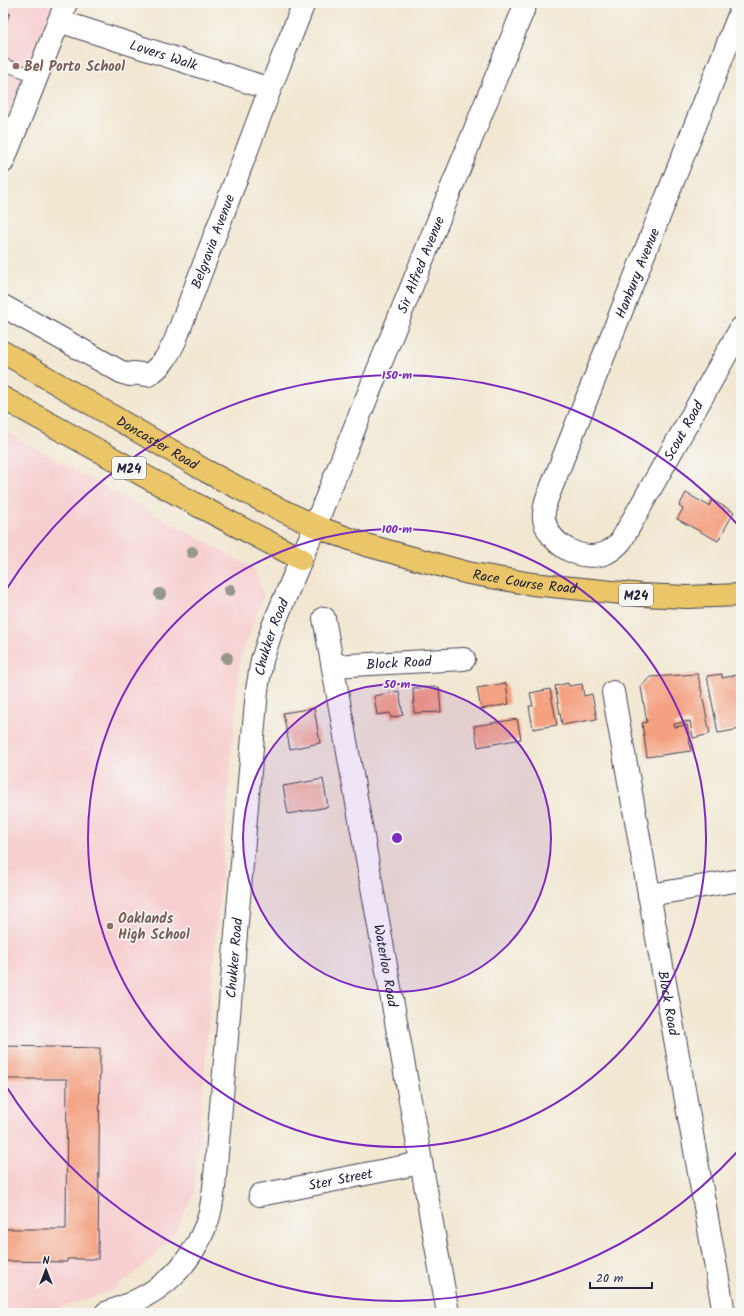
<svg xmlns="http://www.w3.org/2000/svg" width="744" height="1316" viewBox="0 0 744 1316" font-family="Kalam,sans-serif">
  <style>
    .built { fill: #f7cfd0 }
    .building { fill: #f4a081 }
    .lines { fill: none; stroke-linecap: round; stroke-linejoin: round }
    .service-casing { stroke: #414052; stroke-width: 13 }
    .minor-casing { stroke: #414052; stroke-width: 24 }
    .tertiary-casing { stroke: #414052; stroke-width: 24 }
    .primary-casing { stroke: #414052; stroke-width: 24 }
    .service { stroke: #fff; stroke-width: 11 }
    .minor { stroke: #fff; stroke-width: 22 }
    .tertiary { stroke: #fff; stroke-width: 22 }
    .primary { stroke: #eac669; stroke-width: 22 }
    .tree { fill: #94978a }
    .ring { fill: none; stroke: #7b2cbf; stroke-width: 2 }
    .education-dot { fill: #8d6e63; stroke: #f6f6f2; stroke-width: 1.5 }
    .labels { text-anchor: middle; stroke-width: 3; stroke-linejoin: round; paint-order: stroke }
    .shield { fill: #f6f6f2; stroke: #626272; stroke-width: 1 }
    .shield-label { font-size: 13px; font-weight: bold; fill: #22223b }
    .street-label { font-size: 14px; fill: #22223b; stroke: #f6f6f2 }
    .education-label { font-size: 14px; font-weight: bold; fill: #785e54; stroke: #f6f6f2; text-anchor: start }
    .centre { fill: #7b2cbf; stroke: #f6f6f2; stroke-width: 2 }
    .ring-label { font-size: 12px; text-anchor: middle; font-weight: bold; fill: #7b2cbf; stroke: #f6f6f2; stroke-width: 3; stroke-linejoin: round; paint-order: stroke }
  </style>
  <rect width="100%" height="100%" fill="#f6f6f2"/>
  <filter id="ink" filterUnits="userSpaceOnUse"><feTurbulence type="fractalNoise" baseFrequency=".025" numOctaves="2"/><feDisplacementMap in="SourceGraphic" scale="8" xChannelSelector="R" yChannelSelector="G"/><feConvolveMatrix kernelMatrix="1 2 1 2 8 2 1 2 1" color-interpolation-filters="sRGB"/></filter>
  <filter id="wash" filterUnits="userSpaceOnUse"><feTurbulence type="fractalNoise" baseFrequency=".012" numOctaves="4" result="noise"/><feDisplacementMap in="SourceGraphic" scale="16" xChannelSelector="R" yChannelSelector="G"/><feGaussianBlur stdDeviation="0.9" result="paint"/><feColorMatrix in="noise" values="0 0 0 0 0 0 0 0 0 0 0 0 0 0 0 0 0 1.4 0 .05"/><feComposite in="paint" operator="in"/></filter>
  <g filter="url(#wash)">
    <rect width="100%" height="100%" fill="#f2e7d1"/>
    <g class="built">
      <path d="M3 3H53L3 128Z"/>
      <path d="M3 430 254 569 264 595 240 660 194 1193 174 1234 150 1261 113 1290 44 1313H3Z"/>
    </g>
    <g id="blocks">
      <g class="building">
        <path d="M3 10 10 13 3 31Z"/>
        <path d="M686 493 709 506 712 500 734 512 718 541 677 519 683 509 679 506Z"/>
        <path d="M698 674 710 734 693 738 690 721 674 724 675 727 687 725 691 751 647 757 642 723 647 722 641 687 650 677Z"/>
        <path d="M722 674V678L741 674V729L718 733 707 676Z"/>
        <path d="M506 683 509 704 481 709 477 688Z"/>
        <path d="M568 683 569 686 582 684 584 696 592 694 597 719 562 725 555 686Z"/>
        <path d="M439 687 441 712 414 713 413 688Z"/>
        <path d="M550 689 557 725 533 729 529 706H533L530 693Z"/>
        <path d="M399 691 403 715 391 718 390 713 377 715 374 696Z"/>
        <path d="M314 708 320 743 290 749 283 713Z"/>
        <path d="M517 719 521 739 478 747 474 726Z"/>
        <path d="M323 779 328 807 288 814 283 786Z"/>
        <path d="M3 1046 100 1048 98 1259H67V1262L3 1261V1229H66L67 1079H3Z"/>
      </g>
    </g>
  </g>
  <g filter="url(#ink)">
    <use href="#blocks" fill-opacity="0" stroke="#414052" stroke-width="1"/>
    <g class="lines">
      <defs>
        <path id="service" d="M3 64 37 77"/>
        <g id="minor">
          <path id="s1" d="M741 10 546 501C545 507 543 513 544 519 549 545 582 563 606 553 612 550 617 546 621 541L741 328"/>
          <path id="s2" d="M59 21 270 89"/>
          <path d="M3 162 66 3"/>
          <path id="s3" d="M3 306 123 373 130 375 133 373 148 375C163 365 167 357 175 341L270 89 304 3"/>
          <path id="s4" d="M315 526 526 3"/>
          <path id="s5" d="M324 618 448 1313"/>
          <path id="s6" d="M333 666 464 659"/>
          <path id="s7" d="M613 692 724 1313"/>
          <path d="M649 895 741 880"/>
          <path id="s8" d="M260 1195 421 1163"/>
        </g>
        <g id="tertiary">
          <path id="s9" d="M106 1313C154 1297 187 1273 206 1225 211 1214 212 1200 214 1188L257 690 262 660 273 626 315 526"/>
        </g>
        <g id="primary">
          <path id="s10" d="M3 352 206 471 271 505 315 526 366 545 468 573 532 584 642 595 687 597 741 595"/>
          <path d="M3 398 199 506 301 559"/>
        </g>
      </defs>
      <use href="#service" class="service-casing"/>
      <use href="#minor" class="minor-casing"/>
      <use href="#tertiary" class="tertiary-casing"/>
      <use href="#primary" class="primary-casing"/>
      <use href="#service" class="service"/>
      <use href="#minor" class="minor"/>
      <use href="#tertiary" class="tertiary"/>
      <use href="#primary" class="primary"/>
    </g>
    <g class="tree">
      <circle cx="192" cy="552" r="6"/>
      <circle cx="230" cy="590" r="6"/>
      <circle cx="160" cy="594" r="6"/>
      <circle cx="227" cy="658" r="6"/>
    </g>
  </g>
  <circle cx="397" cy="838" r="154" fill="#7b2cbf" fill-opacity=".12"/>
  <g class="ring">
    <circle cx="397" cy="838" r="154"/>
    <circle cx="397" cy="838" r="309"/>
    <path d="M738 1151A463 463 0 0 1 4 1083M4 593A463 463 0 0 1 738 525"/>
  </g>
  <g class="education-dot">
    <circle cx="16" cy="66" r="4"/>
    <circle cx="110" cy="926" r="4"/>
  </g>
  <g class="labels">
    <g class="shield">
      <rect x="112" y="457" width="34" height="22" rx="3"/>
      <rect x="619" y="584" width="34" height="22" rx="3"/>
    </g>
    <g class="shield-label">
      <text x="129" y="473">M24</text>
      <text x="636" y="600">M24</text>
    </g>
    <g class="street-label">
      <text dy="5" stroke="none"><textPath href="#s2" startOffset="110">Lovers Walk</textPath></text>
      <text dy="5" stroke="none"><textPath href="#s3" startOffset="314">Belgravia Avenue</textPath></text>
      <text dy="5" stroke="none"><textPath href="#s4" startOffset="282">Sir Alfred Avenue</textPath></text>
      <text transform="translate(637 273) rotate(-68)" y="5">Hanbury Avenue</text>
      <text dy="5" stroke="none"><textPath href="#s1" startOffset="772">Scout Road</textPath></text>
      <text dy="5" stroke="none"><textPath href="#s10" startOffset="179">Doncaster Road</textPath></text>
      <text dy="5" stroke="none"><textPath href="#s10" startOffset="575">Race Course Road</textPath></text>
      <text dy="5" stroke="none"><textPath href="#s9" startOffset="731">Chukker Road</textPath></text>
      <text dy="5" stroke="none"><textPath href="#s6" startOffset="66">Block Road</textPath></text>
      <text dy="5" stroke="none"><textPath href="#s9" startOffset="407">Chukker Road</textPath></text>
      <text dy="5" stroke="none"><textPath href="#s5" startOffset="353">Waterloo Road</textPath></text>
      <text dy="5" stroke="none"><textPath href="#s7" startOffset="316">Block Road</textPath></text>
      <text dy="5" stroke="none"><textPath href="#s8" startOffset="82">Ster Street</textPath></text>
    </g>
    <g class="education-label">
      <text x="24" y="71">Bel Porto School</text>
      <text x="118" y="923">Oaklands<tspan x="118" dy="16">High School</tspan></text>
    </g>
  </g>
  <circle cx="397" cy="838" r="6" class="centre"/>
  <g class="ring-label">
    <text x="397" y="379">150 m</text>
    <text x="397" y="533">100 m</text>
    <text x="397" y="688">50 m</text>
  </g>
  <rect width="744" height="1316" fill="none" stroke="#f6f6f2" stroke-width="16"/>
  <g transform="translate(46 1270)" stroke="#f6f6f2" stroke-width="3" paint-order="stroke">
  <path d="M0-3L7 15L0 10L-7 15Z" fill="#22223b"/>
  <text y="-6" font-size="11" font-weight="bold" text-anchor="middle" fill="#22223b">N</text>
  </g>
  <path d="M590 1282v6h62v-6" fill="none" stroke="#22223b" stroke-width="2"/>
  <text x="596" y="1282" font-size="12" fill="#22223b" stroke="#f6f6f2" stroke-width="3" paint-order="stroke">20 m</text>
</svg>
